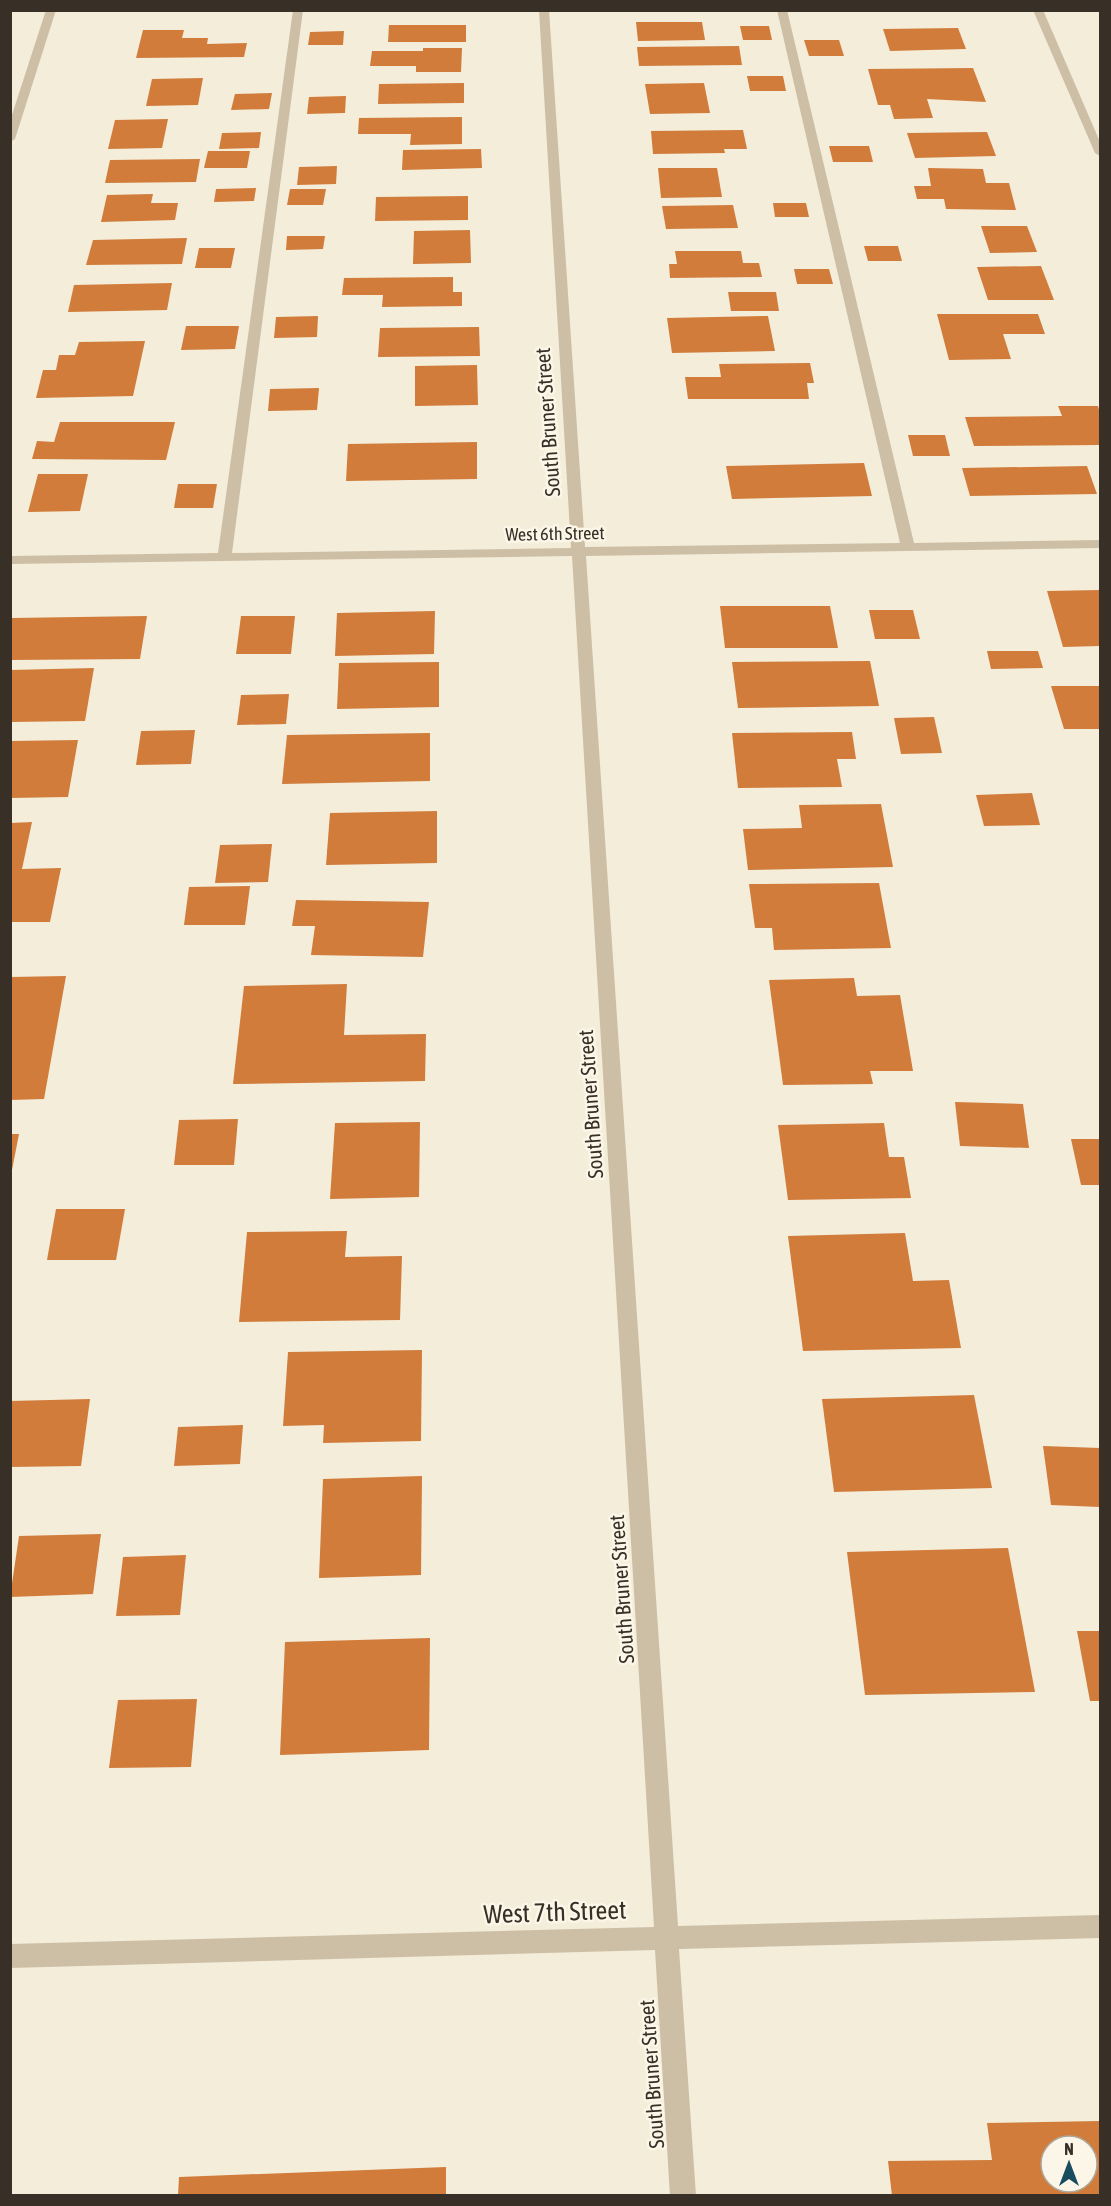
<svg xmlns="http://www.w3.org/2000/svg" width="1111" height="2206" viewBox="0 0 1111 2206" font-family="'Asap Condensed',sans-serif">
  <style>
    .building { fill: #d17c3b; fill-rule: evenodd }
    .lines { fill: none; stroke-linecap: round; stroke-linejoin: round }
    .minor { fill: #cdbfa5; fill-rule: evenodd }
    .labels { text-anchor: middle; stroke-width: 5; stroke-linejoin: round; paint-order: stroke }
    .far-street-label { font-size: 18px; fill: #382f27; stroke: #fbf6e7 }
    .street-label { font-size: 21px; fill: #382f27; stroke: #fbf6e7 }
    .near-street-label { font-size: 26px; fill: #382f27; stroke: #fbf6e7 }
  </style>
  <rect width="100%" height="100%" fill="#f4edda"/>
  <g class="building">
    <path d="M636 22H702L705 40 638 41Z"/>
    <path d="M389 25H466V42H388Z"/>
    <path d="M740 26H769L772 40H743Z"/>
    <path d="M958 28 966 49 890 51 883 29Z"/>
    <path d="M143 30H184L182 38H208L207 44 247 43 244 57 136 58Z"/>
    <path d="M344 31 343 45H308L310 32Z"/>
    <path d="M804 40H839L844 56H809Z"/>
    <path d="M739 46 742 65 639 66 637 47Z"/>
    <path d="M423 48H462L461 72H416V66H370L372 51H423Z"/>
    <path d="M973 68 986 102 927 99 933 118 894 119 890 105H878L868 69Z"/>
    <path d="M747 76H783L786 91H750Z"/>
    <path d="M203 78 198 105 146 106 152 79Z"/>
    <path d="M464 83V103L378 104 379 84Z"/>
    <path d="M704 83 710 113 650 114 645 84Z"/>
    <path d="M272 93 269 109 231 110 235 94Z"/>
    <path d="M346 96 345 113 307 114 309 97Z"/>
    <path d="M462 117V144L410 145 411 134H358L359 118Z"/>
    <path d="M168 119 162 148 108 149 115 120Z"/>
    <path d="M743 130 747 149H724L725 153 653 154 651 131Z"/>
    <path d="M261 132 259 148 219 149 222 133Z"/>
    <path d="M987 132 996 156 915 158 907 133Z"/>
    <path d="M829 146H869L873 162H833Z"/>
    <path d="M481 149 482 168 402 170 403 150Z"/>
    <path d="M208 151H250L247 168H204Z"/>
    <path d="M200 159 196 182 105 183 110 160Z"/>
    <path d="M337 166 336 184 297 185 299 167Z"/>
    <path d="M658 168H717L722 197 661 198Z"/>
    <path d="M928 168 983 169 986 183H1009L1016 210 946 209 944 199H917L914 186H931Z"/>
    <path d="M256 188 254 201 214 202 216 189Z"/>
    <path d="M290 189H326L323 205H287Z"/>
    <path d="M153 194 151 203H178L175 220 101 222 107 195Z"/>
    <path d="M468 196V220L375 221 376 197Z"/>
    <path d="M773 203H806L809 217H775Z"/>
    <path d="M733 205 738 228 666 229 662 206Z"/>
    <path d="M981 226H1027L1037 252 990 253Z"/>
    <path d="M470 230 471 263 413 264 414 231Z"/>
    <path d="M287 236H325L323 249 286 250Z"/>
    <path d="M187 238 182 264 86 265 93 240Z"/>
    <path d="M864 246H898L902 261H868Z"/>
    <path d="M199 248H235L231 268H195Z"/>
    <path d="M675 251H741L743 263H759L762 277 670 278 669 264H677Z"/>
    <path d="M1041 266 1054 300H988L977 267Z"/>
    <path d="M794 269H829L833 284H797Z"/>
    <path d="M453 277V292H462V306L382 307 383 295H342L344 278Z"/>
    <path d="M172 283 167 310 68 312 74 285Z"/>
    <path d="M728 292H776L779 311H731Z"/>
    <path d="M937 314H1038L1045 334H1003L1011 359 949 360Z"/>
    <path d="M318 316 317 337 274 338 276 317Z"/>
    <path d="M768 316 775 351 672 353 667 318Z"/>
    <path d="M186 326H239L235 349 181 350Z"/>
    <path d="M479 327 480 356 378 357 380 328Z"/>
    <path d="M145 341 133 396 36 398 43 370H56L59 355H75L79 342Z"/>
    <path d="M810 363 814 383H807L809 399H688L685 377H721L719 364Z"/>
    <path d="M477 365 478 405 415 406V366Z"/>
    <path d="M319 388 317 410 268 411 270 389Z"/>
    <path d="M1058 406H1098L1100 413V445L974 446 965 417 1062 416Z"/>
    <path d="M60 422H175L166 460 32 459 37 441 54 442Z"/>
    <path d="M908 435H945L950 456H913Z"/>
    <path d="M477 442V479L346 481 348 444Z"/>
    <path d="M864 463 872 496 732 499 726 466Z"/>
    <path d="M1087 466 1097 494 970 496 962 468Z"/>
    <path d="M38 474H88L80 511 28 512Z"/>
    <path d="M178 484H217L213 508H174Z"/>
    <path d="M1100 590V646L1063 647 1047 591Z"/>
    <path d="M720 606H830L838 648H725Z"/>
    <path d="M869 610H913L920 639H875Z"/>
    <path d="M435 611 434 654 335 656 337 613Z"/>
    <path d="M147 616 140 659 10 660 11 618Z"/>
    <path d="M241 616H295L291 654H236Z"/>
    <path d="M987 651H1038L1043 668 991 669Z"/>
    <path d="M870 661 879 706 738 708 732 662Z"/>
    <path d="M439 662V707L337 709 339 663Z"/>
    <path d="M94 668 85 721 10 722V670Z"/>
    <path d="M1051 686H1100V729H1064Z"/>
    <path d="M289 694 286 724 237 725 241 695Z"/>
    <path d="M934 717 942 753 901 754 894 718Z"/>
    <path d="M195 730 191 764 136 765 141 731Z"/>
    <path d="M852 732 856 759H837L842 787 738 788 732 733Z"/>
    <path d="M430 733V781L282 784 287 735Z"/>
    <path d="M78 740 68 797 10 798V741Z"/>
    <path d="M1032 793 1040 825 984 826 976 795Z"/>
    <path d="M881 804 893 867 748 870 743 829 802 828 799 805Z"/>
    <path d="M437 811V863L326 865 330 813Z"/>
    <path d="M32 822 22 869 61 868 50 922H10V823Z"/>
    <path d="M272 844 268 882 215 883 220 845Z"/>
    <path d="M879 883 891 948 774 950 772 928H755L749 884Z"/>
    <path d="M250 886 245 925H184L189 887Z"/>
    <path d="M296 900 429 902 423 957 311 955 315 926H292Z"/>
    <path d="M66 976 44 1099 10 1100V977Z"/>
    <path d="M854 978 857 996 900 995 913 1071H870L873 1084 783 1085 769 980Z"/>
    <path d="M347 984 344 1035 426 1034 425 1081 233 1084 244 986Z"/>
    <path d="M955 1102 1023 1104 1029 1148 960 1146Z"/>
    <path d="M238 1119 234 1165H174L179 1120Z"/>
    <path d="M420 1122 419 1197 330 1199 335 1123Z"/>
    <path d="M884 1123 889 1157H904L911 1198 788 1200 778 1125Z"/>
    <path d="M10 1134H19L12 1170H10Z"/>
    <path d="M1071 1139H1100V1185H1081Z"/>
    <path d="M56 1209H125L116 1260H47Z"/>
    <path d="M347 1231 345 1257 402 1256 400 1320 239 1322 247 1232Z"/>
    <path d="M905 1233 913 1281 949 1280 961 1348 803 1351 788 1236Z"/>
    <path d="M422 1350 421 1441 323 1443 324 1425 283 1426 288 1352Z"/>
    <path d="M974 1395 992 1488 834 1492 822 1399Z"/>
    <path d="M90 1399 81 1466 10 1467V1401Z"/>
    <path d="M243 1425 240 1464 174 1466 178 1427Z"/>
    <path d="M1043 1446 1100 1448V1507L1051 1505Z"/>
    <path d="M422 1476 421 1575 319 1578 323 1479Z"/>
    <path d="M101 1534 93 1594 10 1597 19 1536Z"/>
    <path d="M1008 1548 1035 1692 865 1695 847 1552Z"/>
    <path d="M186 1555 180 1615 116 1616 123 1557Z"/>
    <path d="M1077 1631H1100V1701H1090Z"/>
    <path d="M430 1638 429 1750 280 1755 285 1642Z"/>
    <path d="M197 1699 191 1767 109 1768 118 1700Z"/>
    <path d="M1100 2121V2196H892L888 2161 992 2160 987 2123ZM1051 2146H1087V2182H1051Z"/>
    <path d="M446 2167V2196H178L179 2177Z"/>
  </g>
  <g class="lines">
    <g class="minor">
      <path d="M46 10H56L15 139 10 142V121Z"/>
      <path d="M293 10H303L232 553 571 548 539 10H549L585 547 900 543 777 10H787L914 543 1100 540V548L586 556 678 1926 1100 1915V1938L679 1949 696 2196H670L655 1950 10 1968V1944L654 1927 572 556 10 564V556L218 553Z"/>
      <path d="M1033 10H1043L1100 142V156L1095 153Z"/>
    </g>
  </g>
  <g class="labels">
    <g class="far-street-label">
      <text transform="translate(555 534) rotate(-1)" y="6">West 6th Street</text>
    </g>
    <g class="street-label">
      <text transform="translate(548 422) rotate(-94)" y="7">South Bruner Street</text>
      <text transform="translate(591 1104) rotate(-94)" y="7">South Bruner Street</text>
      <text transform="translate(622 1589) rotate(-94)" y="7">South Bruner Street</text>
      <text transform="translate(652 2074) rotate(-94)" y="7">South Bruner Street</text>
    </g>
    <g class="near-street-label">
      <text transform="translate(555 1912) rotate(-2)" y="9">West 7th Street</text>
    </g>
  </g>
  <rect width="1111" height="2206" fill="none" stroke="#382f27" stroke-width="24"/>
  <g transform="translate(1069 2164)"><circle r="28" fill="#fbf6e7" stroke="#ada69a" stroke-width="1.5"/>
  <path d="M0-4.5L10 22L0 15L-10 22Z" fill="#184c5e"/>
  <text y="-9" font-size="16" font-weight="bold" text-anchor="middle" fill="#382f27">N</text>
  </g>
</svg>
